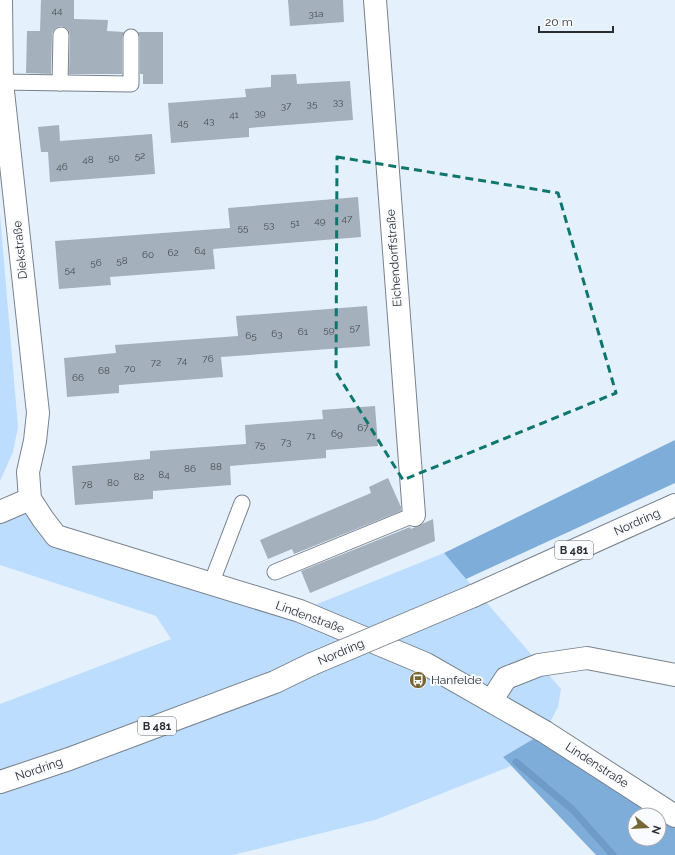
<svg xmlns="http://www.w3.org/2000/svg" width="675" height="855" viewBox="0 0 675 855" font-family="Raleway,sans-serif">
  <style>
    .green { fill: #bdddfe }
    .forest { fill: #7fadda; fill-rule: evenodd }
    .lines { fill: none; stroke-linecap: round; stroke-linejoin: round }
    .stream { stroke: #6e9bc7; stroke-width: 7 }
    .building { fill: #a4b0bb }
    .lane-casing { stroke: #78828d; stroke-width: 17 }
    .street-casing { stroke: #78828d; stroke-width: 24 }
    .primary-casing { stroke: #78828d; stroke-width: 24 }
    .lane { stroke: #fff; stroke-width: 15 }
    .street { stroke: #fff; stroke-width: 22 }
    .primary { stroke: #fff; stroke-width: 22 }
    .primary-bridge-casing { stroke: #78828d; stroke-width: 24; stroke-linecap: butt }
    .primary-bridge { stroke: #fff; stroke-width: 22 }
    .marked { fill: none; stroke: #0f766e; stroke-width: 3; stroke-dasharray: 8 5; stroke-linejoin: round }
    .labels { text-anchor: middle; stroke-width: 4; stroke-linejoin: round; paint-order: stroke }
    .number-label { font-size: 10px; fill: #484e55 }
    .shield { fill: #f9fbfe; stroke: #686c70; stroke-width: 1 }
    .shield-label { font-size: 11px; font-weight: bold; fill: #2a2e33 }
    .street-label { font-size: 12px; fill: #2a2e33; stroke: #f9fbfe }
    .poi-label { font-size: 12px; fill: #2a2e33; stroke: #f9fbfe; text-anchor: start }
  </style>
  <rect width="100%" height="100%" fill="#e4f0fc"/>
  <g class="green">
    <path d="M0 215 18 427 13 452 0 481Z"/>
    <path d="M30 499 57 536 300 611 444 553 561 689 558 707 545 732 503 757 511 766 375 820 233 855H0V704L171 639 156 616 0 565V512Z"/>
  </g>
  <g class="forest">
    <path d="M675 440V483L466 579 444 553Z"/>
    <path d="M545 732 675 816V855H596L503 757ZM635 815H659V839H635Z"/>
  </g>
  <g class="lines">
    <path class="stream" d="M516 762 573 810 613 855"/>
  </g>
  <g class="building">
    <path d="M41 0H74V19L108 20 107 31 124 32 122 37V74H69L70 35 69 31 66 28 61 26 57 27 54 30 52 34 51 74 26 73 27 31H40Z"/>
    <path d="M288 0H343L344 22 290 26Z"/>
    <path d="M138 32H163V84H143V74H140V37Z"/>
    <path d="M296 74 297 84 350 81 353 120 249 128V137L171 143 168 103 246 97 245 89 271 87V75Z"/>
    <path d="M59 125 60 141 152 134 155 174 50 182 48 152H41L38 127Z"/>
    <path d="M358 197 361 237 213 249 215 269 110 277 111 285 59 289 55 241 230 228 228 208Z"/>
    <path d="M367 306 370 346 221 357 223 377 119 385V393L67 397 64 358 116 353 115 345 238 336 236 316Z"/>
    <path d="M375 406 378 446 326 450V458L230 466 231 485 153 491V499L75 505 72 466 150 459V451L246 444 245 425 323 419 322 410Z"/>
    <path d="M388 478 401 507V511L294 554 292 549 268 559 260 540 371 493 369 487Z"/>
    <path d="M433 519 435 541 310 593 301 571 410 527 411 529Z"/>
  </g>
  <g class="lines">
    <defs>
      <g id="lane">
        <path d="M2 82 131 84V37"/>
        <path d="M60 83 61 35"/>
        <path d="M275 572 414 515"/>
        <path d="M211 584 242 503"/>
      </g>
      <g id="street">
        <path d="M1 0 2 82 38 413 35 441 28 472 30 499 43 519 56 536 300 611 426 664 545 732 675 816"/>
        <path d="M375 0 414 515"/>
        <path d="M0 512 30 499"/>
        <path d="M491 701 506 678 539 665 587 658 675 675"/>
      </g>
      <g id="primary">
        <path d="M473 596 675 505"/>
        <path d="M0 782 69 759 275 682 312 664"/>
      </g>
    </defs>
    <use href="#lane" class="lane-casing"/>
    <use href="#street" class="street-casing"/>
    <use href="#primary" class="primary-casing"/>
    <use href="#lane" class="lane"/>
    <use href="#street" class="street"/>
    <use href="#primary" class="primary"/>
    <defs>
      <path id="primary-bridge" d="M312 664 473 596"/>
    </defs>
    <use href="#primary-bridge" class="primary-bridge-casing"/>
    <use href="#primary-bridge" class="primary-bridge"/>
  </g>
  <path class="marked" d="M337 157 558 193 616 393 403 480 336 372Z"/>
  <defs>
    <symbol id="bus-disc" viewBox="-11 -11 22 22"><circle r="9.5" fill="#766634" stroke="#f9fbfe"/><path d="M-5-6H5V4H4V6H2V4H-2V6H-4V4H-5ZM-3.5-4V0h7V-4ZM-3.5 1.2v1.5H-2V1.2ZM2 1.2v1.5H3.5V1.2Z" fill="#fff"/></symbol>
  </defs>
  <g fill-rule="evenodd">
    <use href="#bus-disc" x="408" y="670" width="20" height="20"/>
  </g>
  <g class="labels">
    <g class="number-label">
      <text x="57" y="14">44</text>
      <text x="316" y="17">31a</text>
      <text x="338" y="105">33</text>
      <text x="312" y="107">35</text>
      <text x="286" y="109">37</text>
      <text x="260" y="116">39</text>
      <text x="234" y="118">41</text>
      <text x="209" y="124">43</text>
      <text x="183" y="126">45</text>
      <text x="140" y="159">52</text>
      <text x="114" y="161">50</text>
      <text x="88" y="163">48</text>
      <text x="62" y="170">46</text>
      <text x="347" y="222">47</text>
      <text x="320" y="224">49</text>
      <text x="295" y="226">51</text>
      <text x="269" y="228">53</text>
      <text x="243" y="231">55</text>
      <text x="200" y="254">64</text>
      <text x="173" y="256">62</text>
      <text x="148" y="258">60</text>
      <text x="122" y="264">58</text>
      <text x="96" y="266">56</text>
      <text x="70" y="273">54</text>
      <text x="355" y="331">57</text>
      <text x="329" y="333">59</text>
      <text x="303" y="335">61</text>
      <text x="277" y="337">63</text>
      <text x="251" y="339">65</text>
      <text x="208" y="362">76</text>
      <text x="182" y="364">74</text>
      <text x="156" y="366">72</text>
      <text x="130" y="372">70</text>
      <text x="104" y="374">68</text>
      <text x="78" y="381">66</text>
      <text x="363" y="431">67</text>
      <text x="337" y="437">69</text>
      <text x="311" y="439">71</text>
      <text x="286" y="445">73</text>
      <text x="260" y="448">75</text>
      <text x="216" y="470">88</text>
      <text x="190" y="472">86</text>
      <text x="164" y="478">84</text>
      <text x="139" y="480">82</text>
      <text x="113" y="486">80</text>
      <text x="87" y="488">78</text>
    </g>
    <g class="shield">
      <rect x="555" y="541" width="38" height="18" rx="3"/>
      <rect x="138" y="717" width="38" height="18" rx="3"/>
    </g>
    <g class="shield-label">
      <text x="574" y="554">B 481</text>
      <text x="157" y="730">B 481</text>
    </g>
    <g class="street-label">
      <text transform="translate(20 250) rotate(-96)" y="4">Diekstraße</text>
      <text transform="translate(394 258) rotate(-94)" y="4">Eichendorffstraße</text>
      <text transform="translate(637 522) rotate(-24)" y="4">Nordring</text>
      <text transform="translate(310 617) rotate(20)" y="4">Lindenstraße</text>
      <text transform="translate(341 652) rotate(-23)" y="4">Nordring</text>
      <text transform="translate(597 765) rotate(33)" y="4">Lindenstraße</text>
      <text transform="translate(39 769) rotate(-19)" y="4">Nordring</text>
    </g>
    <g class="poi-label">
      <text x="431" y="684">Hanfelde</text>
    </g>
  </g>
  <g transform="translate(647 827) rotate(108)"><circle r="19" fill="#f9fbfe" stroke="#a6a9ad"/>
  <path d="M0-3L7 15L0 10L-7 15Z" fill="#766634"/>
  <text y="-6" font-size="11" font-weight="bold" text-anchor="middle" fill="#2a2e33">N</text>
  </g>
  <path d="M539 26v6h74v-6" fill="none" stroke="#2a2e33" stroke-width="2"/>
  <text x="545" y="26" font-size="12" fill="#2a2e33" stroke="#f9fbfe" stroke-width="3" paint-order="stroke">20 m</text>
</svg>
